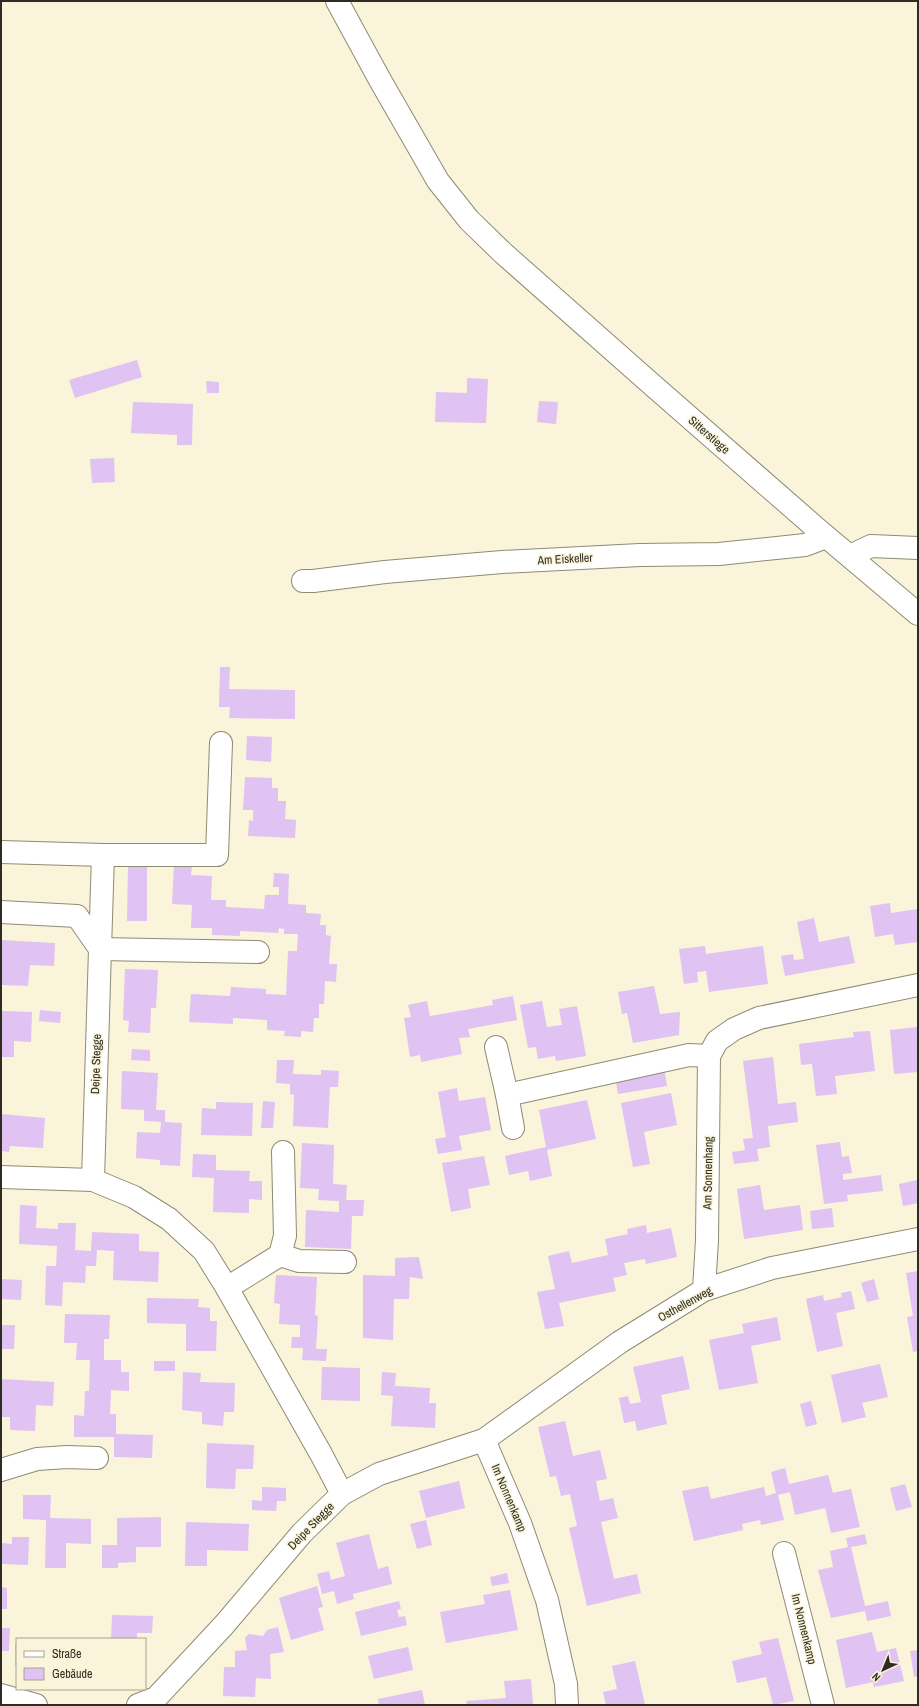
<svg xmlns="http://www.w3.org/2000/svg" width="919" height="1706" viewBox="0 0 919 1706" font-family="'Archivo Narrow',sans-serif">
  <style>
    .building { fill: #e0c2f3 }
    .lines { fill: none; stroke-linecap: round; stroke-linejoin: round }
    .minor-casing { stroke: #8f8a72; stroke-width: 24 }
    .minor { stroke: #fff; stroke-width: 22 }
    .labels { text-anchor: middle; stroke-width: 3; stroke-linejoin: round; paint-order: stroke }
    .street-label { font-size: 12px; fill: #2f2d23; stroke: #f9f4da }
  </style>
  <rect width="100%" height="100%" fill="#f9f4da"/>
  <g class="building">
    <path d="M137 360 142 377 75 398 69 380Z"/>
    <path d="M467 378 488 379 486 423 435 422 436 392 467 393Z"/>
    <path d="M206 381 219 382V393H207Z"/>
    <path d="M539 401 558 402 556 424 537 422Z"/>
    <path d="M133 402 193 404 192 445H177V435L131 433Z"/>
    <path d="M114 458 115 482 92 483 90 459Z"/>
    <path d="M220 667H230L229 689 295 690V719L229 718 230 707H219Z"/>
    <path d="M247 736 272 737 271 762 246 760Z"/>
    <path d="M245 777 272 778V788H278V801H286L285 819 296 820 295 838 248 836 249 820 253 821V810H243Z"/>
    <path d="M128 865H147V921H127Z"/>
    <path d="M174 865 192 866 191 875 212 876 211 900H226V907L264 909 265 895H279V887H273L274 873 289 874 288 904 306 905V913L321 914 320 925H326V935L331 936 329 964H337L336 982 325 981 324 1004H319V1018H314L313 1032 301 1031V1037L284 1036 285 1031 267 1030V1020L233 1018V1024L189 1022 191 994 230 996 231 987 266 989V994L286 995 288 951H297L298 934H284V929L279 928 278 933 240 931V936L212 935V928H191L192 905 172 904Z"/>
    <path d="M890 903 891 913 918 909V942L895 945 893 934 875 937 870 906Z"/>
    <path d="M814 918 819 942 849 936 855 963 785 976 781 956 793 954 794 960 804 959 797 922Z"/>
    <path d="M1 940 55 943 54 966 30 965 28 986 1 985Z"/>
    <path d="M705 946 706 954 763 946 768 984 709 992 706 971 697 972 698 982 684 984 679 949Z"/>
    <path d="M125 969 158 970 156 1008H151L150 1033 128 1032 129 1021 123 1020Z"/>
    <path d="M654 986 660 1014 680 1012 679 1035 633 1043 627 1013 622 1014 618 992Z"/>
    <path d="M513 996 517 1020 468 1029 470 1037 459 1038 462 1054 421 1062 420 1055 410 1057 404 1018 411 1017 408 1005 427 1001 430 1016 493 1005 492 1000Z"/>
    <path d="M542 1001 547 1027 562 1025 559 1009 577 1006 586 1056 556 1061 555 1056 538 1059 536 1047 528 1048 520 1005Z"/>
    <path d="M40 1010 61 1012 60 1023 39 1021Z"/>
    <path d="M1 1011 32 1012 31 1042 14 1041V1057H1Z"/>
    <path d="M918 1027V1072L894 1074 890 1030Z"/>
    <path d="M870 1031 875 1071 835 1076 837 1094 816 1096 812 1064 801 1065 799 1044 854 1037 853 1032Z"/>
    <path d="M132 1049 150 1050V1061L131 1060Z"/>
    <path d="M773 1057 778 1104 796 1102 798 1122 768 1126 770 1147 757 1149 759 1161 734 1164 732 1152 745 1150 743 1139 753 1138 743 1061Z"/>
    <path d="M277 1060H294L293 1074 321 1075V1070L339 1071 338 1087H330L328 1128 293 1126 294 1095 290 1094V1084L276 1083Z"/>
    <path d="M664 1067 667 1086 618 1094 615 1076Z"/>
    <path d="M122 1071 158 1073 156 1110H165V1122L182 1123 180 1166 160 1165V1160L136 1158 137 1132 160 1133 161 1122 144 1121V1110L121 1109Z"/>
    <path d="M457 1088 459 1101 485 1097 491 1130 459 1136 462 1150 438 1154 435 1139 446 1137 438 1092Z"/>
    <path d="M671 1093 677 1125 644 1132 650 1164 633 1167 621 1103Z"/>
    <path d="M587 1100 596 1139 547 1150 552 1176 530 1181 528 1171 509 1175 505 1156 546 1147 539 1110Z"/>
    <path d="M263 1101 275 1102 273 1128H261Z"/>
    <path d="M216 1102 253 1103 252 1136 201 1135 202 1108 216 1109Z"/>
    <path d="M1 1114 45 1118 43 1148 10 1146 9 1152 1 1151Z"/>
    <path d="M840 1142 842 1157 849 1156 852 1173 843 1174V1180L881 1175 883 1191 847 1195 848 1201 824 1204 816 1145Z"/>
    <path d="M302 1143 334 1145 333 1184 347 1185 346 1200H364L363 1216H352L351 1249 305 1247 306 1210 339 1212V1201L318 1200 319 1189 300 1188Z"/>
    <path d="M193 1154 216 1155V1170L250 1171 249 1181H262V1200L249 1199V1213L213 1212 214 1178 192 1177Z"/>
    <path d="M484 1156 490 1185 468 1189 471 1208 451 1212 442 1163Z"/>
    <path d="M917 1180 918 1203 903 1206 899 1184Z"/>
    <path d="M760 1185 764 1210 800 1205 803 1230 744 1239 737 1189Z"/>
    <path d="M20 1205 37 1206 36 1228 58 1229V1223H76L75 1250 91 1251 92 1232 139 1234V1251L159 1252 158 1282 113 1280 114 1251 97 1250 96 1266H86L85 1283 63 1282 62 1306 45 1305 46 1266H56L57 1246 19 1244Z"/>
    <path d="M832 1208 834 1227 812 1229 810 1211Z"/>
    <path d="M646 1225 647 1233 671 1228 677 1257 646 1264 645 1259 624 1263 627 1275 613 1278 616 1291 559 1303 564 1326 545 1329 537 1292 555 1289 548 1256 569 1251 572 1263 608 1255 605 1239 628 1234 627 1229Z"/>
    <path d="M419 1257 423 1279 410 1277 409 1299H394L393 1340 363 1338V1275L395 1276V1258Z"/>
    <path d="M918 1271V1351L913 1352 907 1317 913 1316 906 1273Z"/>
    <path d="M276 1275 317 1277 315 1315 318 1316 316 1349H327L326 1361 302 1360 303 1348H291L292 1337H300V1325L279 1324 280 1304 274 1303Z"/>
    <path d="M1 1279 22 1280 21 1300 1 1299Z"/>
    <path d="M874 1279 879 1299 867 1302 861 1283Z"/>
    <path d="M851 1291 855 1309 836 1313 843 1346 817 1352 806 1299 823 1295 824 1301 842 1297 841 1293Z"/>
    <path d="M147 1298 199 1299 198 1307 210 1308V1321H217L216 1351H186V1324L147 1323Z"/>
    <path d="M65 1314 110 1315 109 1339H104V1360H121V1372H129V1391L111 1390 110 1414H116V1434L153 1435 152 1458 114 1457V1437H74V1415L84 1416 85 1391H89L90 1360H76L77 1343H64Z"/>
    <path d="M777 1317 781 1340 751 1346 758 1383 719 1390 709 1340 744 1333 742 1324Z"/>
    <path d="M1 1325H15L14 1349H1Z"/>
    <path d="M683 1356 690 1389 661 1395 667 1424 637 1431 635 1421 624 1423 619 1398 628 1396 630 1404 641 1402 633 1367Z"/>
    <rect x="154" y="1361" width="21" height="10"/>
    <path d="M880 1364 888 1397 862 1403 866 1417 842 1423 831 1375Z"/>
    <path d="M322 1367 360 1368V1401L321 1400Z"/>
    <path d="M183 1372 201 1373 200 1382 235 1383 234 1412H224L223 1426 202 1424V1412L182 1410Z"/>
    <path d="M382 1372 396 1373 395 1386 430 1388 429 1403H436L435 1428 391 1426 393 1396 381 1395Z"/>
    <path d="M1 1379 54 1382 53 1406 36 1405 35 1431 10 1430V1417H1Z"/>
    <path d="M811 1401 817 1424 806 1427 800 1404Z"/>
    <path d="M565 1421 573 1456 600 1450 607 1479 596 1481 600 1501 613 1498 618 1518 601 1522 614 1579 637 1574 641 1593 587 1606 569 1528 577 1526 570 1494 561 1496 556 1476 550 1477 538 1427Z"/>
    <path d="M207 1443 254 1445 253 1469H236L235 1489 206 1488Z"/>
    <path d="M785 1468 789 1484 828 1475 833 1493 851 1489 860 1527 831 1533 825 1508 795 1515 790 1492 778 1495 784 1520 761 1525 760 1520 742 1524 743 1530 694 1541 682 1491 708 1486 711 1499 764 1487 766 1496 776 1493 771 1472Z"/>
    <path d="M459 1481 465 1508 426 1518 419 1491Z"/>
    <path d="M905 1484 912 1507 896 1511 890 1488Z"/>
    <path d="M262 1487 286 1488V1501H277L276 1511 252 1510V1500L262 1501Z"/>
    <path d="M23 1495H51L50 1518 91 1519V1544L66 1543V1568H45L46 1520 23 1519Z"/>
    <path d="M161 1517V1547H136V1562L118 1563V1568H102V1545H117V1518Z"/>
    <path d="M426 1520 432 1545 417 1549 410 1524Z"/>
    <path d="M186 1522 249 1524 248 1551 207 1550V1566H185Z"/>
    <path d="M369 1534 378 1569 388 1566 392 1584 353 1594 354 1599 337 1604 334 1591 322 1594 317 1574 329 1571 331 1580 345 1576 336 1543Z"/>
    <path d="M865 1534 867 1544 851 1547 865 1606 888 1601 891 1616 867 1621 865 1611 831 1618 818 1570 833 1567 830 1551 848 1547 846 1538Z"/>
    <path d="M12 1537H29L28 1565 1 1564V1543L12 1544Z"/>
    <path d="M507 1573 509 1583 492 1586 490 1577Z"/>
    <path d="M317 1586 323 1607 318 1608 324 1630 291 1640 279 1598Z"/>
    <path d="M1 1587 7 1588V1609H1Z"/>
    <path d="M510 1590 518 1630 446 1643 440 1612 485 1604 483 1595Z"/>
    <path d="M399 1601 401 1609 397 1610 399 1617 405 1616 407 1625 361 1636 355 1612Z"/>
    <path d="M112 1615 153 1616 152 1633H137V1639H111Z"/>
    <path d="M278 1627 284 1652 270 1654 271 1679 256 1678 255 1697 223 1696 224 1667H235V1651L247 1650 245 1638 249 1634 263 1636 267 1630Z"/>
    <path d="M1 1628H10L9 1651H1Z"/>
    <path d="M872 1632 877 1652 896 1648 904 1681 874 1687 873 1682 846 1688 836 1640Z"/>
    <path d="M778 1638 794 1701 773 1705 766 1677 737 1683 732 1661 762 1654 759 1642Z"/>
    <rect x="15" y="1644" width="2" height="22"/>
    <path d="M408 1647 413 1670 374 1679 368 1656Z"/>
    <path d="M918 1650V1676L914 1677 910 1651Z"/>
    <path d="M635 1661 645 1704 606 1705 603 1692 617 1689 612 1666Z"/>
    <path d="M531 1679 533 1705H467L466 1701 506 1698 504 1681Z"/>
    <path d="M422 1690 425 1705H379L378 1699Z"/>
  </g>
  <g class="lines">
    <defs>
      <g id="minor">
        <path d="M337 1 380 80 438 181 469 220 503 253 649 382 816 528 918 614"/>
        <path d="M850 556 871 546 918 548"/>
        <path d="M303 581H313L385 572 502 562 640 555 719 554 805 545 826 537"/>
        <path d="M1 852 103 855H217L221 743"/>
        <path d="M1 912 77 916 100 949 103 855"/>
        <path d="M496 1047 507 1095"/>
        <path d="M513 1128 507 1095 689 1055 709 1056"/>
        <path d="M1 1177 93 1180 134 1197 169 1219 204 1251 227 1288 321 1454 342 1494 302 1533 224 1625 156 1698 138 1705"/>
        <path d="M93 1180 100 949 258 952"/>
        <path d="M280 1255 285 1236 283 1152"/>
        <path d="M227 1288 280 1255 299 1261 345 1262"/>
        <path d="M704 1290 707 1240 709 1056 717 1041 734 1029 759 1018 918 985"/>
        <path d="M484 1440 520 1523 547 1600 566 1684 567 1705"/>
        <path d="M1 1470 37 1459 67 1457 97 1458"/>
        <path d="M342 1494 379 1474 484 1440 620 1342 704 1290 772 1268 918 1239"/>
        <path d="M784 1553 823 1705"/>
        <path d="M1 1695 36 1705"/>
      </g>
    </defs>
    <use href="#minor" class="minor-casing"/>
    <use href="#minor" class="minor"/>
  </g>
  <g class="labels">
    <g class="street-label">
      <text transform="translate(709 435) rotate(41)" y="4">Sitterstiege</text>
      <text transform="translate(565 559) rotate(-3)" y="4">Am Eiskeller</text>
      <text transform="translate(96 1064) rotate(-88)" y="4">Deipe Stegge</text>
      <text transform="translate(708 1173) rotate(-89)" y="4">Am Sonnenhang</text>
      <text transform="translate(685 1304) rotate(-29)" y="4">Osthellenweg</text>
      <text transform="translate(509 1498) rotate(67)" y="4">Im Nonnenkamp</text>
      <text transform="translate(311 1526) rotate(-46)" y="4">Deipe Stegge</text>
      <text transform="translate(804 1629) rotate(76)" y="4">Im Nonnenkamp</text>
    </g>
  </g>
  <rect width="919" height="1706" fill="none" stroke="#2f2d23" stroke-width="4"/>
  <rect x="16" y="1638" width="130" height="52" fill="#f9f4da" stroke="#a8a491"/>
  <rect x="24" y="1651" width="20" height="6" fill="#ffffff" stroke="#a8a491"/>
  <text x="52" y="1658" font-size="12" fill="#2f2d23">Straße</text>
  <rect x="24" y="1668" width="20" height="12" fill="#e0c2f3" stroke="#a8a491"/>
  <text x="52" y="1678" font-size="12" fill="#2f2d23">Gebäude</text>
  <g transform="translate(883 1670) rotate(224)" stroke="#f9f4da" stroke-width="3" paint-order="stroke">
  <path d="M0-3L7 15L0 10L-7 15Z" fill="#2f2d23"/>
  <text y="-6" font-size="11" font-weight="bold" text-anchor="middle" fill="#2f2d23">N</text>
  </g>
</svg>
